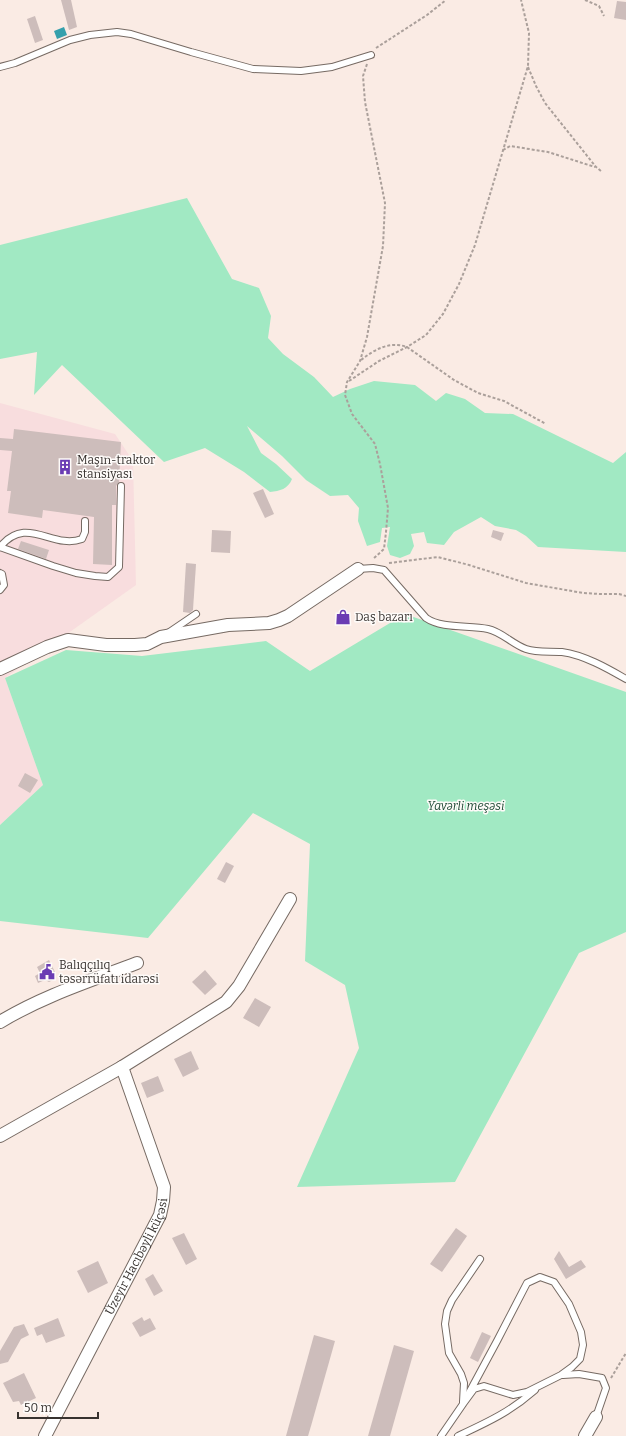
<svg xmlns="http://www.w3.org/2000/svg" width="626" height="1436" viewBox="0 0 626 1436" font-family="Bitter,serif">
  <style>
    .industrial { fill: #f8ddde }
    .green { fill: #a1e9c3 }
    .water { fill: #35a0ac }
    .building { fill: #cdbdbb }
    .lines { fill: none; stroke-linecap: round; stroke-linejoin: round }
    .service-casing { stroke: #766a63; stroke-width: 8 }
    .minor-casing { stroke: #766a63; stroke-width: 14 }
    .path { stroke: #aba09b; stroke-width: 2; stroke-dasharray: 3 2; stroke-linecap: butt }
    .service { stroke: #fff; stroke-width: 6 }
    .minor { stroke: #fff; stroke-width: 12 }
    .labels { text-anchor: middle; stroke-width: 3; stroke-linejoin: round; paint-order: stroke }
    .poi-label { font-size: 12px; fill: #37322f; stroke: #fefbf9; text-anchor: start }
    .park-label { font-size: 12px; font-style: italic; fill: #1f4a35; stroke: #fefbf9 }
    .street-label { font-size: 12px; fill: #37322f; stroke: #fefbf9 }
  </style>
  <rect width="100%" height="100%" fill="#faebe4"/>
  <path class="industrial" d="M0 403 115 434 133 461 136 585 5 678 43 785 0 825Z"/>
  <g class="green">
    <path d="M187 198 232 279 259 288 271 316 268 338 283 354 314 377 333 397 350 389 374 381 415 385 436 401 446 393 465 399 485 413 513 414 613 463 626 452V552L538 547 526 536 516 530 495 526 481 517 454 532 444 545 427 543 424 532 411 534 414 546 410 554 400 558 390 555 387 546 390 527 382 528 380 542 367 546 358 521 359 508 348 495 330 496 306 480 282 456 247 426 261 453 276 464 292 479C288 489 280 491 270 492L244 472 205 448 164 462 62 365 34 395 37 352 0 359V245Z"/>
    <path d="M405 614 626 692V932L579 953 455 1182 297 1187 359 1048 345 985 305 961 310 844 253 813 148 938 0 921V825L43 785 5 678 66 650 142 656 266 641 310 671Z"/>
  </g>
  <path class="water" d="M64 27 67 35 57 39 54 31Z"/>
  <g class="building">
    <path d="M61 0H71L77 27 69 30Z"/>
    <path d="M617 1 626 2V20L614 18Z"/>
    <path d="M35 16 43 40 35 43 27 19Z"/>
    <path d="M14 429 121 442 119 482 116 486V505H112V565L93 564 94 517 43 510 42 518 8 513 11 491H7L12 451 0 450V438L13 439Z"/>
    <path d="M263 489 274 514 265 518 253 493Z"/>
    <path d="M212 530 231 531 230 553 211 552Z"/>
    <path d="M493 530 504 533 501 541 491 537Z"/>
    <path d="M21 541 49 550 46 559 18 549Z"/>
    <path d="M186 563 196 564 193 610 190 613 183 612Z"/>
    <path d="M25 773 38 780 30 793 18 786Z"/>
    <path d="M226 862 234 866 225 883 217 879Z"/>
    <path d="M49 960 55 972V979L49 982 45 980 38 983 35 976 40 973 37 967Z"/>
    <path d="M205 970 217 984 205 995 192 982Z"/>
    <path d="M255 998 271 1007 259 1027 243 1018Z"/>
    <path d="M191 1051 199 1069 183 1077 174 1059Z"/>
    <path d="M158 1076 164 1091 147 1098 141 1083Z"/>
    <path d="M456 1228 467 1236 442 1272 430 1264Z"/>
    <path d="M184 1233 197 1259 186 1265 172 1238Z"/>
    <path d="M559 1251 569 1267 581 1260 586 1267 566 1279 554 1259Z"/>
    <path d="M98 1261 108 1283 88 1293 77 1271Z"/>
    <path d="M153 1274 163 1291 154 1296 145 1279Z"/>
    <path d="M142 1317 144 1321 150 1318 156 1329 140 1337 132 1323Z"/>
    <path d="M58 1318 65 1336 46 1343 42 1334 37 1336 34 1328Z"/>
    <path d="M24 1324 29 1335 21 1339 8 1362 0 1364V1351L14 1327Z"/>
    <path d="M482 1332 491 1336 478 1362 470 1358Z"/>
    <path d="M314 1335 335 1341 311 1426 308 1436H286Z"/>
    <path d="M394 1345 414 1351 390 1436H368Z"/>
    <path d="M24 1373 36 1398 21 1405 19 1401 13 1402 3 1383Z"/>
  </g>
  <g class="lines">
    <defs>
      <g id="service">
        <path d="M0 67 15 63 70 40 90 35 117 32 131 34 191 52 253 69 301 71 332 67 371 55"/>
        <path d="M0 547 53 566 76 573 95 576 108 577 119 567 121 486"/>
        <path d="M0 547C27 514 52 550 82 539L85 532V521"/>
        <path d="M358 569 373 568 384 570 426 618C442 629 469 625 488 629 502 632 512 644 526 649 537 653 550 651 562 652 584 655 607 668 626 679"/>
        <path d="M0 573 2 574 4 585 0 590"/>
        <path d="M168 633 196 614"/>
        <path d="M563 1375 579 1374 602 1378 606 1388 596 1417"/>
        <path d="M463 1402 464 1383 461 1374 449 1353 445 1324 447 1311 452 1300 480 1259"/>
        <path d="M441 1436 463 1404 497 1341 527 1283 540 1277 554 1282 569 1304 581 1332 583 1345 580 1359 572 1367 561 1375 527 1392 513 1395 484 1386 474 1389 463 1404"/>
        <path d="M458 1436C488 1422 510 1412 535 1390"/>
      </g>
      <g id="minor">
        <path d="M0 669 47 647 68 640 106 645H135L147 644 161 637 228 625 269 623 279 620 288 616 358 569"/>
        <path d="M0 1022C43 996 90 981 137 963"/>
        <path d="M0 1136 122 1067 226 1002 239 986 290 899"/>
        <path id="s1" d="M45 1436 160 1215 163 1201 164 1187 122 1067"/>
        <path d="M585 1436 596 1417"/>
      </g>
    </defs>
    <use href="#service" class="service-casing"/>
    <use href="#minor" class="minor-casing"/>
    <g class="path">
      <path d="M585 0 599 6 604 16"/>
      <path d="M376 48 427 15 446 0"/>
      <path d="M367 64 363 76 365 102 385 203 383 246 367 337 360 361 347 382 345 395 352 414 375 444 380 464 388 508 386 532 384 549 373 559"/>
      <path d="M528 67 536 86 545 103 596 167 601 171"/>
      <path d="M503 150 510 146 548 152 595 167"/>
      <path d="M361 360C375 349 390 341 407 347L454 380 478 393 504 401 546 424"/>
      <path d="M349 381 379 361 407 347 426 335 443 314 459 284 475 245 528 66 529 33 521 0"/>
      <path d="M389 563 438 557 469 565 526 583 583 593 599 594H619L626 596"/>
      <path d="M611 1378 626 1353"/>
    </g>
    <use href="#service" class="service"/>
    <use href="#minor" class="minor"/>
  </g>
  <defs>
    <symbol id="building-bare" viewBox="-9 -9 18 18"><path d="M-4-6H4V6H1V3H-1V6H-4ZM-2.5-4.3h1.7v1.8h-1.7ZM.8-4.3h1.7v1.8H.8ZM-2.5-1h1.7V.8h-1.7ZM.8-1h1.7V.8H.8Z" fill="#6a3cb3" stroke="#fefbf9" stroke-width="2.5" paint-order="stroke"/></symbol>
    <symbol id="shop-bare" viewBox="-9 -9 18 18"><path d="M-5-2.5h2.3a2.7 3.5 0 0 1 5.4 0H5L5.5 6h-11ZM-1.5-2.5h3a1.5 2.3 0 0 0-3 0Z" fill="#6a3cb3" stroke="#fefbf9" stroke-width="2.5" paint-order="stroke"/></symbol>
    <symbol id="civic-bare" viewBox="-9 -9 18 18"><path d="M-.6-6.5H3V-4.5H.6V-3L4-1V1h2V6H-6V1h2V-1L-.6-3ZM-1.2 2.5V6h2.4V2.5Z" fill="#6a3cb3" stroke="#fefbf9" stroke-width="2.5" paint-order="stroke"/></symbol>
  </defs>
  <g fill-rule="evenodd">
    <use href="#building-bare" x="54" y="456" width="22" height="22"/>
    <use href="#shop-bare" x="332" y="606" width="22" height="22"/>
    <use href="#civic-bare" x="36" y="961" width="22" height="22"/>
  </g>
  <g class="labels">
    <g class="poi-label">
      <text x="77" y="464">Maşın-traktor<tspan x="77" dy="14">stansiyası</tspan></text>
      <text x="355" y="621">Daş bazarı</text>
      <text x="59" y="969">Balıqçılıq<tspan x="59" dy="14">təsərrüfatı idarəsi</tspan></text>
    </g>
    <g class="park-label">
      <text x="466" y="810">Yavərli meşəsi</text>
    </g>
    <g class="street-label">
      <text dy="4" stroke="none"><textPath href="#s1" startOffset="202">Üzeyir Hacıbəyli küçəsi</textPath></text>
    </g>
  </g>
  <path d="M18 1412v6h80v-6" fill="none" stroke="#37322f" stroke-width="2"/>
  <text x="24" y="1412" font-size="12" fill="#37322f" stroke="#fefbf9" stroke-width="3" paint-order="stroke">50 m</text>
</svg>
